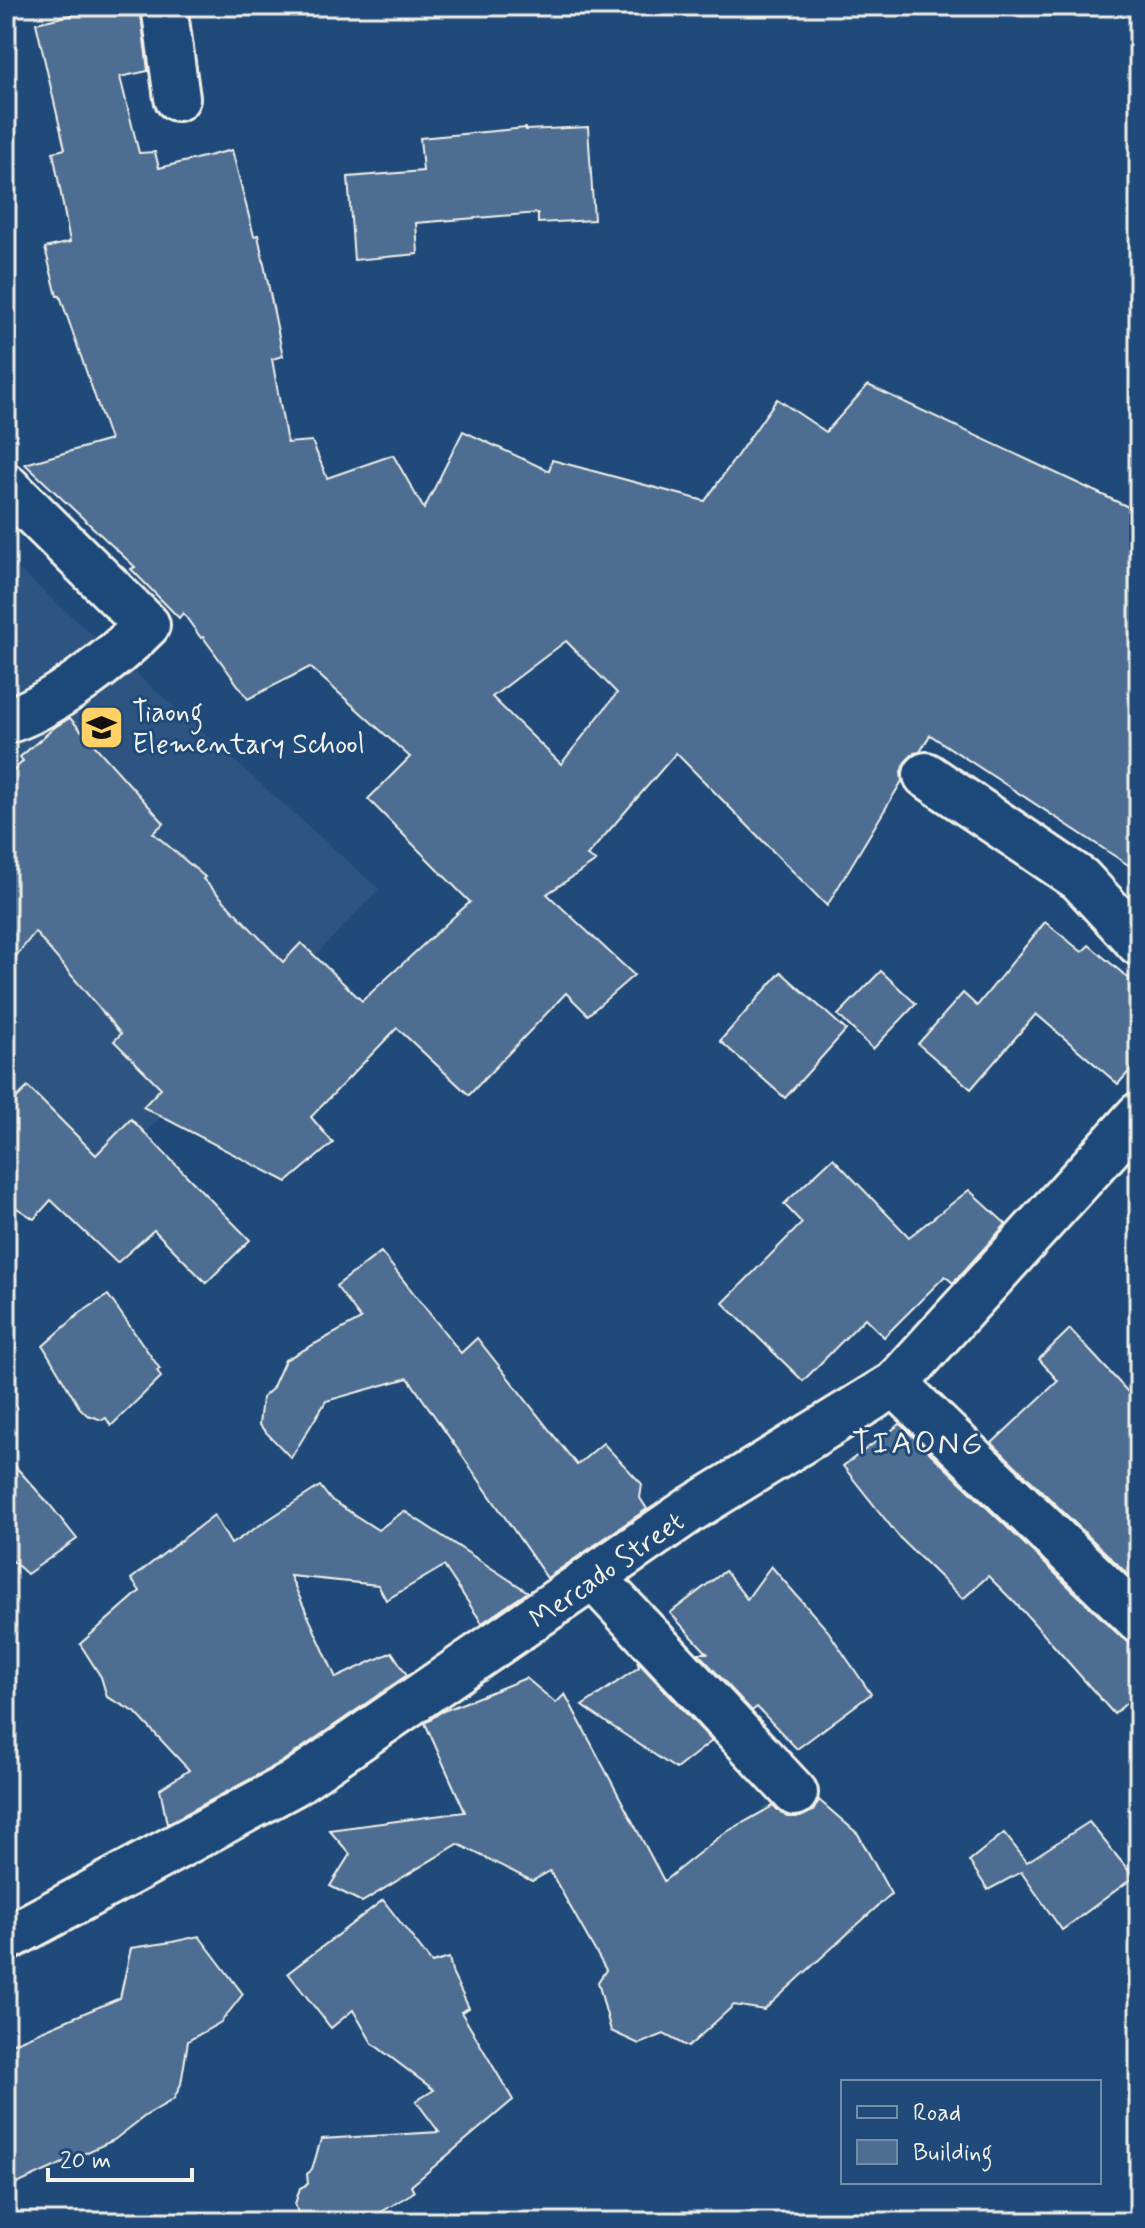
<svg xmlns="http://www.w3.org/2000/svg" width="1145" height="2228" viewBox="0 0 1145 2228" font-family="Mynerve,sans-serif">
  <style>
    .built { fill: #2d5581 }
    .building { fill: #4d6e92; stroke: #f4f1e8; stroke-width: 2; fill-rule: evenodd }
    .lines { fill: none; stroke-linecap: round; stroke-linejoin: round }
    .minor-casing { stroke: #f4f1e8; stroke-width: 50 }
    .minor { stroke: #1f4a7a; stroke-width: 44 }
    .labels { text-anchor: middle; stroke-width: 6; stroke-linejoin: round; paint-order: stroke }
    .poi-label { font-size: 28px; fill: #f4f1e8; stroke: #1f4a7a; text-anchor: start }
    .street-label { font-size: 28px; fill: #f4f1e8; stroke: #1f4a7a }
    .quarter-label { font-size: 32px; letter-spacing: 2px; fill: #f4f1e8; stroke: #1f4a7a }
  </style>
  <rect width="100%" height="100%" fill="#1f4a7a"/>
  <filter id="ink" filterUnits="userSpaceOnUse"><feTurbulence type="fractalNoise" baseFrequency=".0125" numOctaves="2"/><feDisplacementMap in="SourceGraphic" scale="16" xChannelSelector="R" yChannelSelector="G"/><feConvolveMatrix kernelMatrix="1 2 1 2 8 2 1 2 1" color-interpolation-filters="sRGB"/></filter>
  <g filter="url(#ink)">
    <path class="built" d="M6 558 379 889 104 1176 6 1137Z"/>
    <g class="building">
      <path d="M111 6H140L148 71 120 77 139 153 155 152 159 168 232 150 254 236 258 235 283 356 272 359 287 443 312 441 327 478 393 455 424 509 463 431 549 471 552 460 705 501 777 399 826 432 868 385 1139 512V872L930 735 920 752 914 753 905 762 901 772 902 781 827 906 676 753 587 856 596 861 547 894 634 975 588 1015 566 993 469 1095 397 1028 311 1117 333 1143 287 1182 143 1107 161 1088 114 1041 121 1034 35 932 6 969V779L23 761 20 757 55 727 70 718 164 823 153 833 205 877 203 879 283 962 301 943 362 1001 470 902 368 799 410 757 310 667 248 699 203 637 201 638 183 613 179 618 131 569 135 567 25 464 110 440 60 296H57L45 248 70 242 53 152 65 149 36 23ZM566 641 617 693 561 764 492 697Z"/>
      <path d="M588 127 594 220 538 223V213L416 223 418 254 354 260 348 177 423 171 420 138 526 128V130Z"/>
      <path d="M1045 922 1082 952 1089 945 1139 987V1060L1118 1084 1036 1014 971 1089 918 1044 963 993 977 1006Z"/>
      <path d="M881 971 916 1004 873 1049 838 1015Z"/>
      <path d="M781 972 846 1030 785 1098 720 1041Z"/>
      <path d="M28 1087 96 1155 131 1119 250 1240 206 1283 154 1230 117 1263 51 1200 34 1219 6 1201V1108Z"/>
      <path d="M833 1158 909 1237 969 1190 1006 1224 953 1283 945 1276 884 1337 865 1318 803 1381 723 1303 802 1223 784 1204Z"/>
      <path d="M381 1252 461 1353 477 1338 577 1465 603 1443 642 1484 640 1498 647 1509 547 1578 408 1378 326 1401 291 1458 259 1425 262 1398 272 1389 285 1360 361 1319 336 1286Z"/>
      <path d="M108 1295 160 1369 157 1370 161 1377 111 1426 106 1418 102 1420 87 1415 79 1407 43 1346 80 1313Z"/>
      <path d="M1070 1329 1139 1404V1585L992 1443 1058 1381 1039 1359Z"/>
      <path d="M900 1424 1122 1638 1132 1644H1139V1692L1114 1714 1024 1612 988 1576 963 1599 900 1538 843 1466Z"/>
      <path d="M6 1456 50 1505 77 1539 27 1574 6 1555Z"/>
      <path d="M320 1486 330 1499 378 1530 404 1511 528 1592 482 1623 444 1566 386 1600 378 1585 290 1576 336 1678 392 1652 407 1675 280 1763 167 1824 160 1789 189 1770 135 1712 107 1697 101 1677 80 1644 140 1591 131 1579 214 1515 231 1544Z"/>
      <path d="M771 1566 828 1631 871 1694 797 1749 757 1707 752 1711 698 1653H707L670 1613 725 1571 747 1599Z"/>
      <path d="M637 1661 712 1741 676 1769 582 1706 639 1667Z"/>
      <path d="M526 1678 556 1703 565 1694 664 1881 723 1834 773 1806 787 1817H800L813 1811 819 1800 858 1834 891 1894 764 2010 734 2005 688 2047 664 2034 639 2044 611 2031 598 1982 606 1970 550 1871 532 1881 458 1844 362 1902 330 1886 350 1854 329 1830 465 1812 425 1723 441 1712Z"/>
      <path d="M1089 1822 1134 1877 1062 1930 1021 1872 988 1890 969 1861 1004 1833 1027 1862Z"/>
      <path d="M383 1900 432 1963 449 1958 453 1975 469 2008 461 2012 513 2100 411 2186 414 2192 365 2222H301L295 2204 300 2188 308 2184 307 2174 312 2170 321 2139 439 2132 416 2101 434 2090 372 2043 353 2010 331 2028 288 1973Z"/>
      <path d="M199 1936 243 1994 221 2022 188 2041 181 2084 174 2099 145 2116 114 2140 6 2189V2046L120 1998 131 1948 172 1942Z"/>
    </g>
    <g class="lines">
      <defs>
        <g id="minor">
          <path d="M164 6 177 98"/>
          <path d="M6 486 147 625C116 657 49 709 6 721"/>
          <path d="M926 775 1080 879 1139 943"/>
          <path d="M895 1384 1139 1620"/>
          <path d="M594 1578 795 1793"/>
          <path d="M6 1939 293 1784 690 1510 895 1384 1139 1115"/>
        </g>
      </defs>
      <use href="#minor" class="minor-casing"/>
      <use href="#minor" class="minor"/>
    </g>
  </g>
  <defs>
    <symbol id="school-square" viewBox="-11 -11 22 22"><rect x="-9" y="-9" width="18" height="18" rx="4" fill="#ffd166" stroke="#1f4a7a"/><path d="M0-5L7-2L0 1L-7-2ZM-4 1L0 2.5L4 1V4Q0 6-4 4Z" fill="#111"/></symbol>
  </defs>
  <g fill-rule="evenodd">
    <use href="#school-square" x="76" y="702" width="51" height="51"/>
  </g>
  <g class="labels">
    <g class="poi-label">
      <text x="132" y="721">Tiaong<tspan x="132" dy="32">Elementary School</tspan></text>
    </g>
    <g class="street-label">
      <text transform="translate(606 1569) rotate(-35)" y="10">Mercado Street</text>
    </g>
    <g class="quarter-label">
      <text x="918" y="1453">TIAONG</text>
    </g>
  </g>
  <rect width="1145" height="2228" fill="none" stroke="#1f4a7a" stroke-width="32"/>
  <rect x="16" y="16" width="1113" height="2196" fill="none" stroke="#f4f1e8" stroke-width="3" filter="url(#ink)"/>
  <rect x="841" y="2080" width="260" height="104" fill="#1f4a7a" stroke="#748da6" stroke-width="2"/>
  <rect x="857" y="2106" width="40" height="12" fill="#1f4a7a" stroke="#748da6" stroke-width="2"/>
  <text x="913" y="2120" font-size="24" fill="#f4f1e8">Road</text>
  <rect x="857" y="2140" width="40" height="24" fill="#4d6e92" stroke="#748da6" stroke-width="2"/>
  <text x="913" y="2160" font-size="24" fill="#f4f1e8">Building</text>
  <path d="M48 2168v12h144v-12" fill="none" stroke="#f4f1e8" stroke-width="4"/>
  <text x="60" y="2168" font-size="24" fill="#f4f1e8" stroke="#1f4a7a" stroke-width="6" paint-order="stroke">20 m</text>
</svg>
